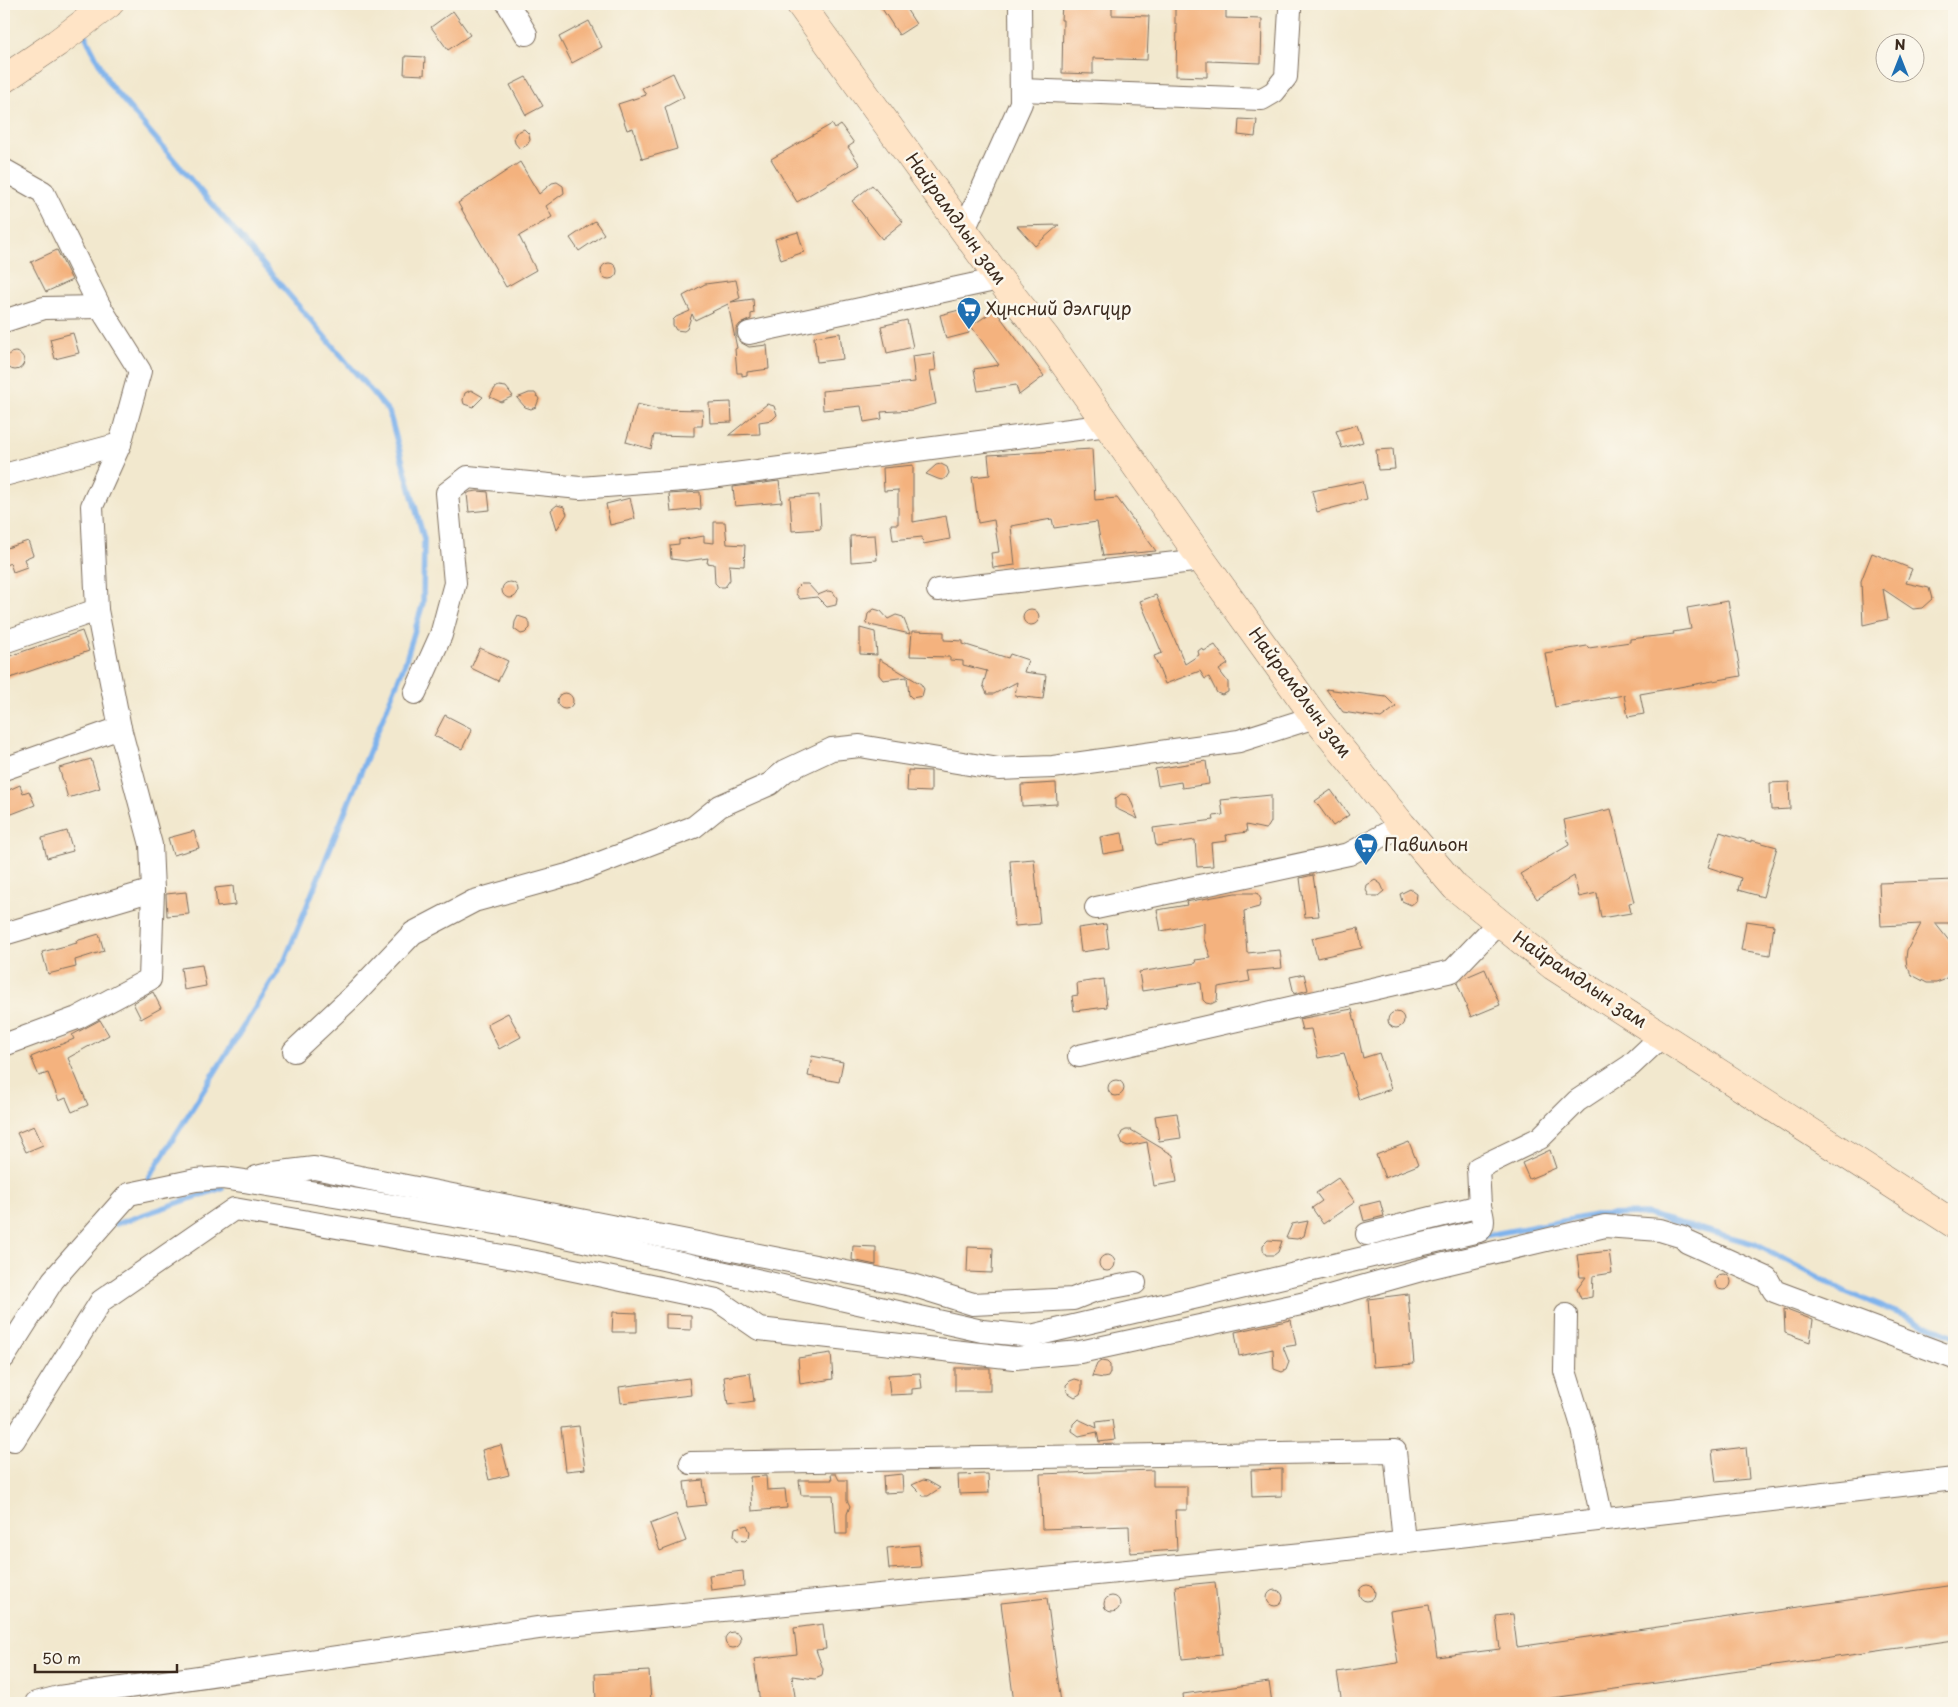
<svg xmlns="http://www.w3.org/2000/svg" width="1958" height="1707" viewBox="0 0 1958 1707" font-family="'Playpen Sans',sans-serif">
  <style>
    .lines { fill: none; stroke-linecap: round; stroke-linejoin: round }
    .stream { stroke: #7fb3ec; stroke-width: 5.5 }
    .building { fill: #f4b27e }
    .street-casing { stroke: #7b6c5c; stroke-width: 24 }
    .secondary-casing { stroke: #7b6c5c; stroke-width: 29 }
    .street { stroke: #fff; stroke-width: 22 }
    .secondary { stroke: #ffe4c6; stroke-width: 28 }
    .labels { text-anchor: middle; stroke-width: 5; stroke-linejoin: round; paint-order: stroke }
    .street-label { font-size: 18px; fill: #3b2a1e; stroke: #fbf7ec }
    .poi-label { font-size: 18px; fill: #3b2a1e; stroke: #fbf7ec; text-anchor: start }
  </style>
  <rect width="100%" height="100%" fill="#fbf7ec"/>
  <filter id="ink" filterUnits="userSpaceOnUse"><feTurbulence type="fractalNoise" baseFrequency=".02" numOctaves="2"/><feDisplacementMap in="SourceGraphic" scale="10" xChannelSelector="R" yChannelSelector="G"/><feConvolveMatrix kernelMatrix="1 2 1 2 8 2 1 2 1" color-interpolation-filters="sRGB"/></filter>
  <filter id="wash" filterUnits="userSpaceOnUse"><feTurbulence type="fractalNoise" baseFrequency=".0096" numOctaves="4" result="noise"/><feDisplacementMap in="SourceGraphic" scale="20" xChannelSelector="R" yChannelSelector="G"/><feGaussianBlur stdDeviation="1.12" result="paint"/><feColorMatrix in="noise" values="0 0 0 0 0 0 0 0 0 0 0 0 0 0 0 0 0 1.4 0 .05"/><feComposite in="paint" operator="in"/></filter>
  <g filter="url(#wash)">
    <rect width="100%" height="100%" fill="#f2e8ce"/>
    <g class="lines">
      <g class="stream">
        <path d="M85 35 110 85 389 412 424 539 423 603 405 663 285 960 145 1184"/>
        <path d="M116 1224 222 1188"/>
        <path d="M1483 1236 1595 1215 1646 1214 1755 1244 1846 1292 1954 1336"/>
      </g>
    </g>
    <g id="blocks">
      <g class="building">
        <path d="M879 4H903L916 24 899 35Z"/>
        <path d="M1062 4H1112V15L1149 16 1147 60 1093 58V74L1062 73 1063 20H1061Z"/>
        <path d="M1175 4H1226V18L1262 19 1261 63 1207 61V77L1176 76 1177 24H1175Z"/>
        <path d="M453 11 470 35 448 50 431 27Z"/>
        <path d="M589 21 602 47 572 63 559 37Z"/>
        <path d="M405 56 425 57 424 75 404 74Z"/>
        <path d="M673 73 684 97 665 107 677 149 642 159 633 128 627 130 618 104 646 95 642 88Z"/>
        <path d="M526 77 543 106 526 115 510 85Z"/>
        <path d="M1239 119 1257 120 1255 137 1238 135Z"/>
        <path d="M832 124 835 129 841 125 854 143 848 147 860 165 797 202 771 159Z"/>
        <path d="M524 129 529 134 530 140 527 145 520 149 515 143 514 137 516 133Z"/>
        <path d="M520 162 539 194 552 183 557 182 563 186 564 193 546 206 552 217 519 236 536 270 506 287 458 203Z"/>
        <path d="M872 185 903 222 882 239 852 201Z"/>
        <path d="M595 221 604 234 579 251 570 238Z"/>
        <path d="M1059 225 1035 246 1017 226Z"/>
        <path d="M798 232 804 252 781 260 775 239Z"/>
        <path d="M57 250 72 280 46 292 31 262Z"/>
        <circle cx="609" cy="271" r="8"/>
        <path d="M736 280 740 298 731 302 753 299 754 313 751 314V319L740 324 736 329V336L740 342 749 347 767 345 769 369 747 372V375L742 376V373H737L735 349 737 348 728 304 695 320 692 314 687 329 684 331 676 330 673 325V320L676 317 690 311 683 296 705 284Z"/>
        <path d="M963 309 969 333 946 339 940 315Z"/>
        <path d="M995 310 1044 376 1019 395 1016 385 978 391 974 369 999 365 971 326Z"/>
        <path d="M907 320 913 347 887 353 881 326Z"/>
        <path d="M73 333 79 353 55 359 50 339Z"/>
        <path d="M840 333 843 359 817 362 814 337Z"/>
        <circle cx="15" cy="361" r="9"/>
        <path d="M934 353 936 370 930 371 936 404 912 410 881 412 882 419 864 422 861 406 823 410 822 391 915 382 912 356Z"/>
        <path d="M499 386 506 387 513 396 501 402 490 397 495 388Z"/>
        <path d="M471 390 483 397 473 407 464 404 463 400 465 393Z"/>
        <path d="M529 393H535L539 399 536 407 531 409 525 407 517 398Z"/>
        <path d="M731 402 732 422 710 423 709 403Z"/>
        <path d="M637 404 657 409 703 410 702 426H694V436L654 435 651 449 626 442Z"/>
        <path d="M767 404 774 406 777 415 772 420 759 422 760 434 729 435Z"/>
        <path d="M1357 425 1363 442 1342 448 1336 431Z"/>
        <path d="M1092 449 1095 500 1117 498 1156 551 1103 556 1097 522 1054 528 1052 519 1011 526 1015 565 993 568 991 553 999 552 994 520 978 523 972 477 990 475 988 455Z"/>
        <path d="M1393 449 1395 469 1378 470 1376 450Z"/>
        <path d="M941 464 947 467 949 473 946 478 942 480 938 479 926 474 936 465Z"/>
        <path d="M913 465V522L946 516 950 539 923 544 922 537 893 540 891 524H898V490L884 491 883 468Z"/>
        <path d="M779 481 782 502 735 506 733 487Z"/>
        <path d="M1363 481 1367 499 1317 512 1312 491Z"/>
        <path d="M478 491 488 492 490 510 469 512 467 494 470 492Z"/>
        <path d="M700 492 701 509 671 512 669 494Z"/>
        <path d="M819 495 821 529 792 531 790 497Z"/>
        <path d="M630 498 635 519 610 525 606 504Z"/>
        <path d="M557 505 564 507 567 514 557 529 551 510Z"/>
        <path d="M714 522H725L727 544 745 545 744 566 729 565 730 580 725 587H719L715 583 714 564 707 563 708 558 686 561 671 559 670 545 679 544V540L704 536V542L714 543Z"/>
        <path d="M875 535 877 560 851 562 850 536Z"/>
        <path d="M28 541 33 555 24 559 27 567 13 572 10 563 4 566V549Z"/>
        <path d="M1872 553 1912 569 1906 583 1929 588 1932 599 1922 608 1913 609 1883 589 1888 619 1863 625 1861 581Z"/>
        <circle cx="510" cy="590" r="8"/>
        <path d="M801 584H808L818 595 828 591 833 592 837 598 836 605 827 607 817 597 800 599 796 594V589Z"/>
        <path d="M1156 595 1185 664 1199 655 1198 651 1202 648 1204 651 1215 645 1228 664 1219 670 1228 682V692L1222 695 1217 693 1209 677 1205 679 1200 671 1165 684 1154 656 1162 653 1140 601Z"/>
        <path d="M1728 601 1741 676 1640 694 1644 714 1628 717 1624 695 1555 707 1545 653 1587 646 1589 648 1630 642V639L1674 634 1673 632 1691 629 1687 608Z"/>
        <circle cx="1031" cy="617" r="8"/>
        <path d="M874 609 881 611 888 619 896 615 903 617 910 634 866 624 868 614Z"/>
        <path d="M518 616 527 619 530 624V628L525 633 521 634 514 629 515 622Z"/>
        <path d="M860 628 875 632 877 655 860 654Z"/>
        <path d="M82 631 89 651 4 680V658Z"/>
        <path d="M912 631 944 632V640L963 641V644L1008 658 1010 654 1028 660 1024 672 1046 675 1043 699 1015 696 1017 682 994 694H987L983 685 987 671 963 665V661L950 660V657L910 656Z"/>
        <path d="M480 648 508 661 498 681 471 668Z"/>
        <path d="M879 659 921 684 924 689 922 696 912 698 909 695 907 677 883 680 879 675Z"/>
        <path d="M1326 689 1386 697 1396 707 1381 718 1343 712Z"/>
        <circle cx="565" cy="701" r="8"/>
        <path d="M445 715 472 729 462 749 434 736Z"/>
        <path d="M91 759 100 788 68 798 59 768Z"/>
        <path d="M1206 761 1209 784 1182 788 1181 782 1158 786 1155 769Z"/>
        <path d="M908 770 931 771V792L907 791Z"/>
        <path d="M1789 782 1790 809 1771 810 1770 783Z"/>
        <path d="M1056 783 1057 804 1022 806 1021 785Z"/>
        <path d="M20 785 23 793 29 791 35 805 4 817V792Z"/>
        <path d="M1331 790 1349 815 1333 826 1315 801Z"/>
        <path d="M1121 794 1127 795 1130 798 1138 819 1115 808V799Z"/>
        <path d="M1271 795V822L1268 827 1265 829 1246 825 1247 832 1226 835 1227 841 1211 843 1213 866 1197 867 1195 840 1156 846 1153 828 1214 820 1213 816 1223 815 1221 800Z"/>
        <path d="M1611 809 1634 902 1629 903 1631 913 1601 918 1597 893 1579 897 1574 876 1537 899 1520 874 1569 845 1564 820Z"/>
        <path d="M67 831 73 851 47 858 42 838Z"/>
        <path d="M194 831 199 848 173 855 168 838Z"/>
        <path d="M1720 832 1751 842V840L1777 847 1763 897 1738 890 1741 878 1708 867Z"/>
        <path d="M1122 833 1125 850 1103 854 1100 837Z"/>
        <path d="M1034 859 1040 924 1015 926 1010 861Z"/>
        <path d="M1313 875 1319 916 1305 917 1300 878Z"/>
        <path d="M1375 880 1381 884 1384 891 1378 896H1369L1366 890 1367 885Z"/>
        <path d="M1954 880V923H1935L1954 947V969L1944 980 1936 983H1927L1912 975 1907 967 1906 958 1907 950 1921 924 1881 926 1879 883Z"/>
        <path d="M233 886 235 905 217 907 215 888Z"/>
        <path d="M1410 889 1417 894 1416 901 1411 905 1402 901 1400 894Z"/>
        <path d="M186 892 189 914 167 916 166 894Z"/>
        <path d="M1235 893H1257L1261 899 1259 907 1244 911 1247 953 1280 950 1282 968 1248 971 1250 981 1218 987 1217 1001 1211 1004 1206 1003 1203 1000 1201 983 1199 982 1142 991 1139 972 1196 963 1195 960 1211 958 1204 939V923L1161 931 1157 910 1187 905 1186 902Z"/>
        <path d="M1746 921 1774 925 1770 955 1741 950Z"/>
        <path d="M1106 924 1109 948 1081 952 1078 928Z"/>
        <path d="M1358 928 1362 948 1317 958 1312 938Z"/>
        <path d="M99 934 104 951 75 960 76 967 48 974 42 952 77 943 76 941Z"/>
        <path d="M202 965 206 986 184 990 181 968Z"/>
        <path d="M1485 969 1500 1005 1471 1017 1457 983 1464 978Z"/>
        <path d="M1304 974 1308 990 1294 994 1290 977Z"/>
        <path d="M1104 979 1107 1007 1074 1011 1072 996 1078 995 1077 983Z"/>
        <path d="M153 992 161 1008 141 1019 133 1003Z"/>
        <path d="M1352 1009 1363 1058 1379 1053 1391 1089 1359 1100 1344 1053 1318 1058 1311 1029 1302 1030 1299 1019Z"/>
        <circle cx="1396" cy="1020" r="8"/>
        <path d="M508 1013 521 1037 499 1049 487 1024Z"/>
        <path d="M100 1020 109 1035 68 1058 88 1105 72 1112 66 1098 59 1101 48 1073 39 1076 31 1057 74 1039 72 1035Z"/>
        <path d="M812 1056 843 1062 839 1082 808 1076Z"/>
        <circle cx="1116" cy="1088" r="8"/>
        <path d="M1177 1113 1181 1138 1159 1141 1155 1116Z"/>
        <path d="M34 1126 43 1145 26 1152 17 1133Z"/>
        <path d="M1126 1130H1131L1173 1155 1177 1182 1154 1186 1147 1142 1128 1146 1123 1144 1120 1137 1122 1132Z"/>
        <path d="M1409 1142 1418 1165 1385 1178 1376 1155Z"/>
        <path d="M1550 1150 1556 1168 1529 1179 1522 1163Z"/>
        <path d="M1338 1178 1355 1202 1323 1224 1312 1208 1322 1201 1316 1193Z"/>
        <path d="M1380 1201 1384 1216 1364 1221 1360 1206Z"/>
        <path d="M1308 1221 1304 1236 1297 1239 1286 1238 1292 1224Z"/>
        <path d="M1268 1240 1282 1241 1278 1252 1274 1255H1266L1263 1250V1245Z"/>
        <path d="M853 1246 876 1247V1265L852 1260Z"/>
        <path d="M968 1247 993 1248 992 1273 967 1272Z"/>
        <path d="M1609 1251 1612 1273 1593 1276 1592 1297 1581 1299 1577 1289 1586 1277H1580L1577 1255Z"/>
        <circle cx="1107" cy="1263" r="8"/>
        <circle cx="1723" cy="1282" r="8"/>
        <path d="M1408 1294 1414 1364 1373 1367 1368 1299Z"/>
        <path d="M1784 1309 1813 1320 1810 1342 1785 1333Z"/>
        <path d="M613 1312 637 1313V1332H612Z"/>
        <path d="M666 1314 691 1315V1330L666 1329Z"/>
        <path d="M1291 1320 1296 1345 1283 1347 1289 1362 1286 1370 1282 1372 1274 1369 1273 1349 1239 1356 1235 1332Z"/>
        <path d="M831 1353 833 1379 800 1384 798 1358Z"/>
        <path d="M1101 1361 1107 1362 1110 1365V1373L1108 1377 1103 1378 1092 1376 1097 1364Z"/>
        <rect x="955" y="1368" width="35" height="23"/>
        <path d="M750 1373 754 1401 728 1405 724 1377Z"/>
        <path d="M920 1373 922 1388 912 1389V1394L890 1395 888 1375Z"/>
        <path d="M689 1378 691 1395 621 1403 619 1387Z"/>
        <path d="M1075 1379 1082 1381V1389L1080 1394 1075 1397 1067 1392 1066 1385 1070 1381Z"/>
        <path d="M1078 1419 1097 1428 1096 1422 1112 1420 1115 1440 1099 1442 1097 1432 1079 1436 1072 1431 1073 1424Z"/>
        <path d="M579 1426 585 1469 566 1471 561 1428Z"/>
        <path d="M501 1445 509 1475 489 1480 482 1450Z"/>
        <path d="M1746 1447 1749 1479 1716 1482 1712 1451Z"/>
        <path d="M1282 1469V1496L1252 1497 1251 1470Z"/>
        <path d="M1153 1470V1486H1187V1510H1175L1177 1550 1130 1553 1129 1526 1042 1529 1040 1474Z"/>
        <path d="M831 1474H836L839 1480H847V1500L850 1506 847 1514V1534H836L833 1495H801L799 1480H832Z"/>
        <path d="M902 1474 903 1492 884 1493 883 1476Z"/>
        <path d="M988 1474 989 1493 959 1494 958 1475Z"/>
        <path d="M766 1476 767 1490 785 1489 787 1508 752 1511 750 1477Z"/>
        <path d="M703 1480 706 1505 687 1507 684 1482Z"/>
        <path d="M923 1480 928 1481 940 1488 928 1496H923L912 1485Z"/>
        <path d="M676 1514 686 1541 660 1551 650 1524Z"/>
        <path d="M747 1525 750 1532 749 1537 745 1541 737 1540 734 1535 735 1528Z"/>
        <path d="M919 1545 921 1567 889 1569 887 1548Z"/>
        <path d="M743 1571 744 1586 711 1590 709 1575Z"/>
        <path d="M1215 1582 1222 1655 1182 1659 1175 1586Z"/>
        <circle cx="1367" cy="1593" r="8"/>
        <path d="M1954 1585V1640L1518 1703H1342L1337 1672 1398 1663 1390 1611 1429 1605 1437 1657 1500 1649 1496 1616 1513 1614 1517 1647Z"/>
        <circle cx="1275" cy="1598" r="8"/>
        <circle cx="1112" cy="1604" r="8"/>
        <path d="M1047 1598 1061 1703H1014L1001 1603Z"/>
        <path d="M823 1624 826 1649 816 1650 823 1669 822 1676 815 1679 792 1676 796 1703H760L754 1659 797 1654 794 1628Z"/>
        <circle cx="733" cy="1640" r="8"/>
        <path d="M649 1671 651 1702 596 1703 595 1674Z"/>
        <path d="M1269 1682 1272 1703H1184L1183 1694Z"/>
      </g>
    </g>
  </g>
  <g filter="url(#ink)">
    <use href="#blocks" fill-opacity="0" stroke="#7b6c5c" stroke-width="1"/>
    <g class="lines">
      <defs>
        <g id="street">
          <path d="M508 4 526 34"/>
          <path d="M1021 90 1262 99 1274 92 1286 77 1290 10"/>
          <path d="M4 170 43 192 100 307 140 371 120 444 92 506 97 610 120 728 151 845 153 890 150 979 77 1018 4 1045"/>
          <path d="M964 230 1021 103 1020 4"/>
          <path d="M4 321 44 308 100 307"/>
          <path d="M749 333 999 279"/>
          <path d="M4 475 120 444"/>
          <path d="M938 590 1202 560"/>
          <path d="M4 642 97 610"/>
          <path d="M415 693 441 635 455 583 447 493 468 477 580 488 696 479 1108 425"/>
          <path d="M4 769 120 728"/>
          <path d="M1096 908 1349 854 1402 825"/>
          <path d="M4 934 153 890"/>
          <path d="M294 1051 357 992 413 933 474 901 574 873 694 827 720 806 770 784 785 771 832 749 860 746 999 769 1053 767 1239 741 1315 717"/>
          <path d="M1079 1056 1452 971 1498 923"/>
          <path d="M257 1177 273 1173 314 1168 912 1285 973 1304 1073 1299 1093 1291 1135 1283"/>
          <path d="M1367 1234 1480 1206 1478 1168 1540 1138 1577 1101 1630 1066 1662 1036"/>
          <path d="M1566 1315 1565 1371 1583 1429 1602 1519"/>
          <path d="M4 1357 53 1280 129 1194 196 1180 223 1178 244 1181 526 1228 982 1331 1031 1336 1479 1231C1486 1223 1482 1215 1480 1206"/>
          <path d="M14 1440 101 1301 234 1209 531 1261 717 1300 759 1329 1015 1358 1080 1352 1301 1304 1432 1267 1605 1226 1660 1230 1683 1237 1687 1242 1767 1278 1774 1291 1954 1358"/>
          <path d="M691 1463 1395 1451 1404 1542"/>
          <path d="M36 1703 59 1697 538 1628 1303 1554 1954 1479"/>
        </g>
        <g id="secondary">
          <path d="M800 4 999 279 1046 338 1202 560 1315 717 1402 825 1455 887 1553 966 1954 1224"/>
          <path d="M4 79 57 43 109 4"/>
        </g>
      </defs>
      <use href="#street" class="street-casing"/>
      <use href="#secondary" class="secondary-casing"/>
      <use href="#street" class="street"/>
      <use href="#secondary" class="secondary"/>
    </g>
  </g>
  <defs>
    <symbol id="supermarket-pin" viewBox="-11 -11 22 30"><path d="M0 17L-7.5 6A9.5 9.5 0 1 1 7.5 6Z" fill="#1f6fb2" stroke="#fbf7ec"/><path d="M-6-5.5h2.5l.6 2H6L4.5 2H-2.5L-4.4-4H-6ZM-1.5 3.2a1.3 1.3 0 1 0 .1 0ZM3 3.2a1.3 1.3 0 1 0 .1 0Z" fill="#fff"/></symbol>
  </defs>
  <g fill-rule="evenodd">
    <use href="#supermarket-pin" x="955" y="295" width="28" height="38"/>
    <use href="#supermarket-pin" x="1352" y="831" width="28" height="38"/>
  </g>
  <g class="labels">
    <g class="street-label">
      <text transform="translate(956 219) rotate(54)" y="6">Найрамдлын зам</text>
      <text transform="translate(1300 693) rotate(53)" y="6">Найрамдлын зам</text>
      <text transform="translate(1580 980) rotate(34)" y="6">Найрамдлын зам</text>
    </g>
    <g class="poi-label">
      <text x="986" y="315">Хүнсний дэлгүүр</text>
      <text x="1384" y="851">Павильон</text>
    </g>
  </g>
  <rect width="1958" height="1707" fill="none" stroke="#fbf7ec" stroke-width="20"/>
  <g transform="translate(1900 58)"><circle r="24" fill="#fbf7ec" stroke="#aea59a"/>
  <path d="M0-4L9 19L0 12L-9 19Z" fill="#1f6fb2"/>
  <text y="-8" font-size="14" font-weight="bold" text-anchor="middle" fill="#3b2a1e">N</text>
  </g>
  <path d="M35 1664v8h142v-8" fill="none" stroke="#3b2a1e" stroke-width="2.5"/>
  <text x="42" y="1664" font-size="15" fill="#3b2a1e" stroke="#fbf7ec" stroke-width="4" paint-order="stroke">50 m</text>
</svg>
